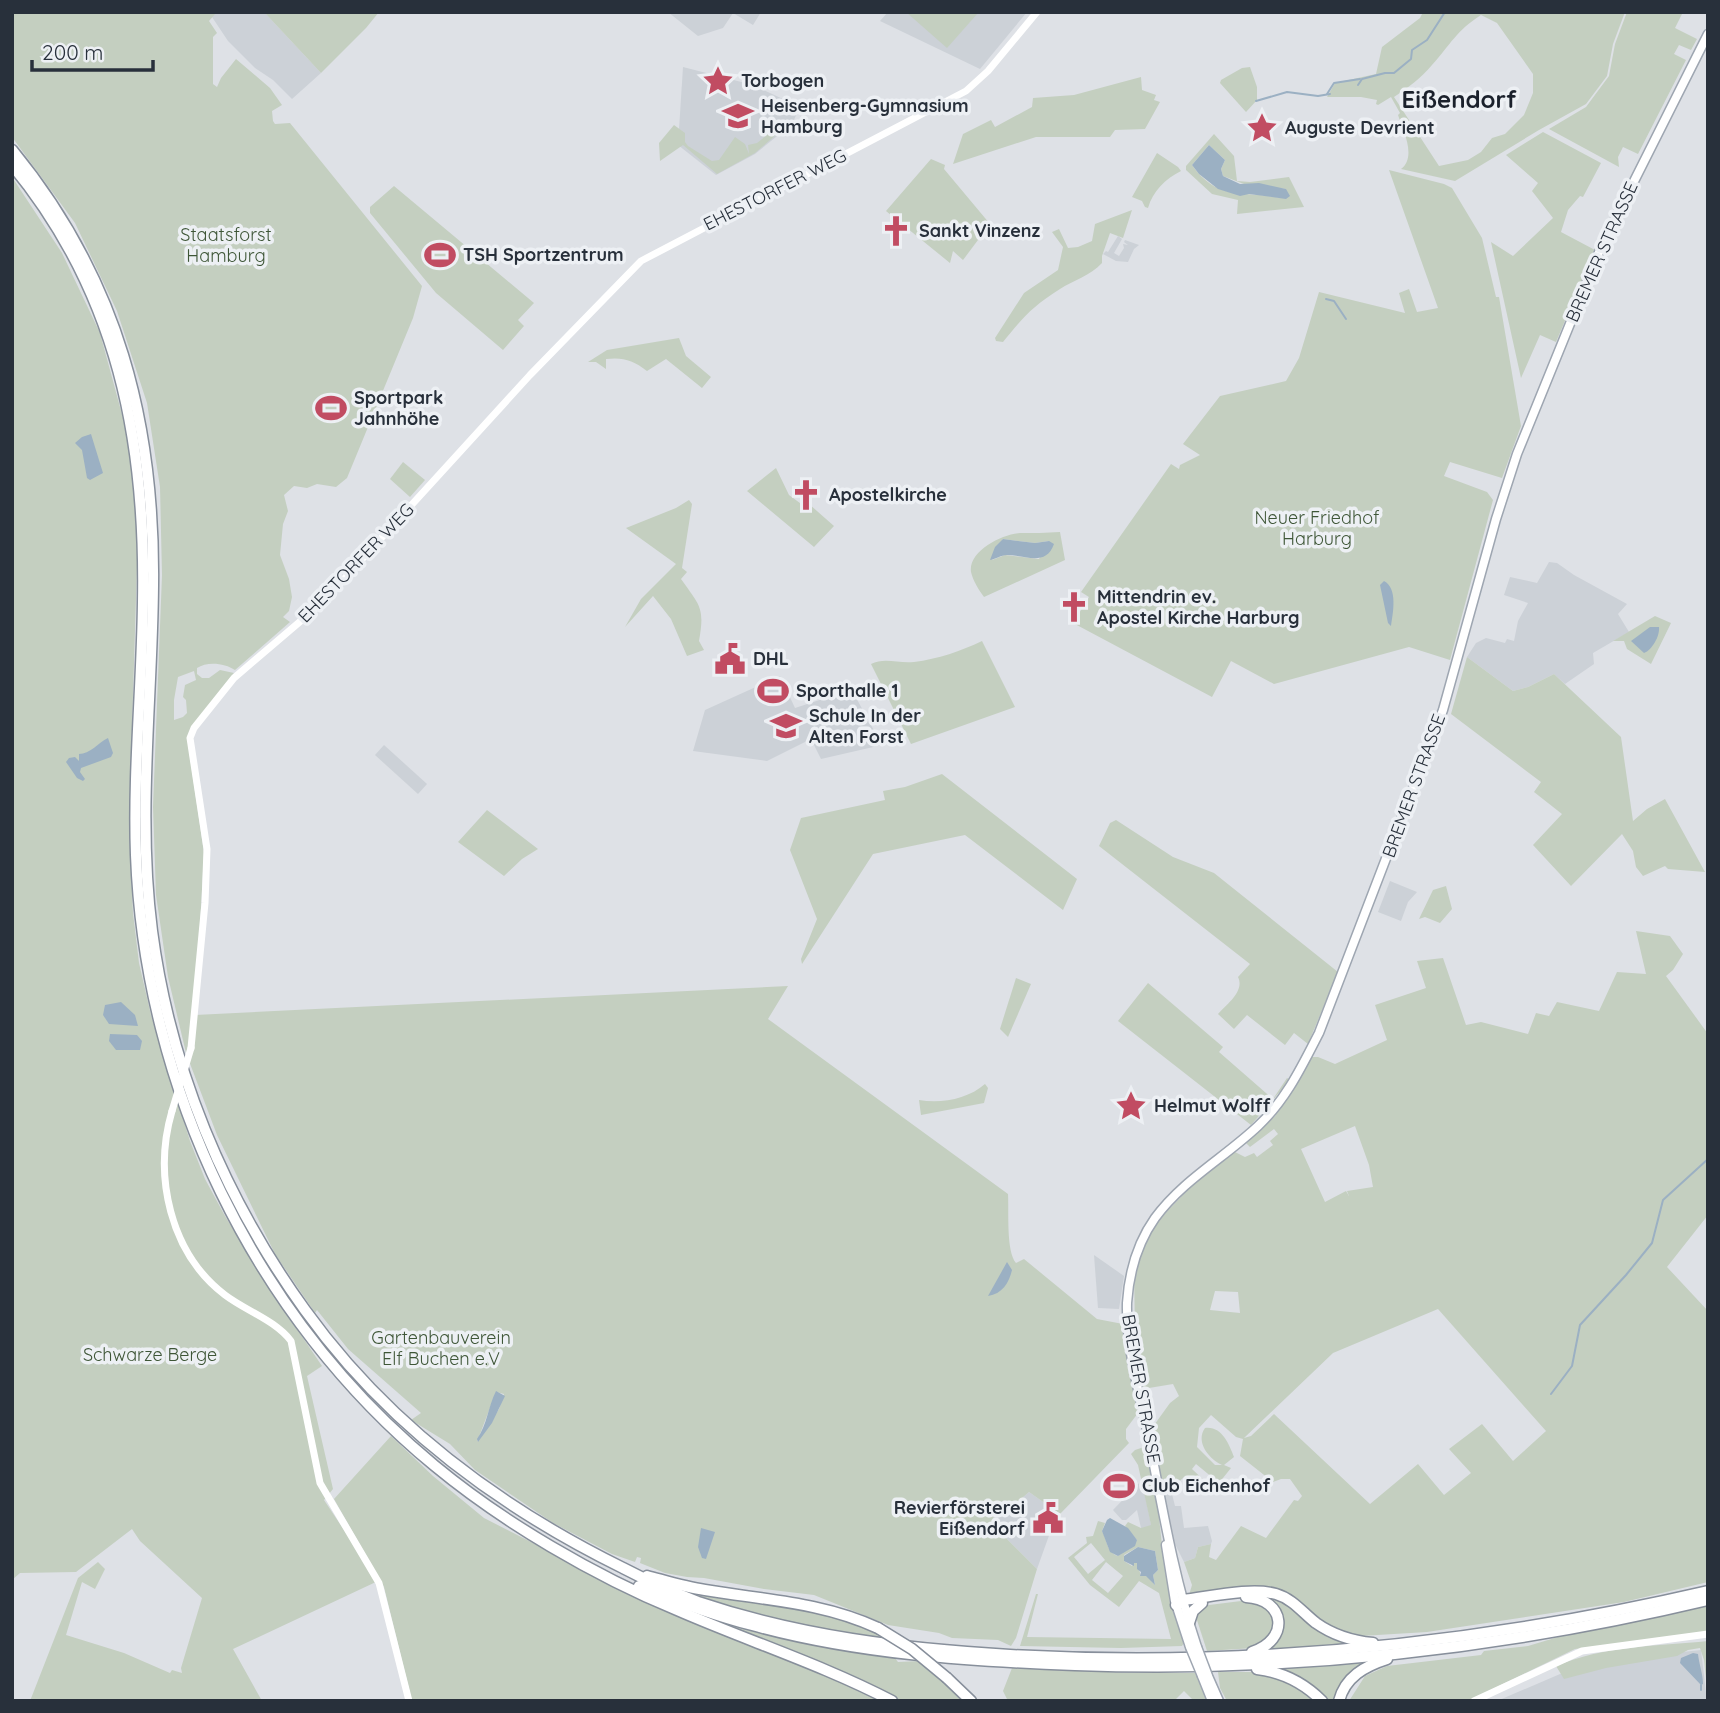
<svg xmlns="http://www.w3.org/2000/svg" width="1720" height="1713" viewBox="0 0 1720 1713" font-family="Quicksand,sans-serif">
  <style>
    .built { fill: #ccd1d7 }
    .green { fill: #c4cfc0; fill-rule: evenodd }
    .water { fill: #9bb0c3 }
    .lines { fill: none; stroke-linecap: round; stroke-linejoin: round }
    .stream { stroke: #9bb0c3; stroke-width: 2 }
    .primary-casing { stroke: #9ea6b1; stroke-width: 11 }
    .highway-casing { stroke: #878f9b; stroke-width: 13 }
    .secondary { stroke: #fff; stroke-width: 7 }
    .primary { stroke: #fff; stroke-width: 8 }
    .highway { stroke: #fff; stroke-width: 10 }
    .primary-bridge-casing { stroke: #9ea6b1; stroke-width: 11; stroke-linecap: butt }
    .highway-bridge-casing { stroke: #878f9b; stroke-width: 13; stroke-linecap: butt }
    .secondary-bridge { stroke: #fff; stroke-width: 7 }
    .primary-bridge { stroke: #fff; stroke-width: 8 }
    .highway-bridge { stroke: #fff; stroke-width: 10 }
    .labels { text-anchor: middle; stroke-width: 7; stroke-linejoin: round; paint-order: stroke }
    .poi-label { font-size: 18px; font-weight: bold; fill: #28303b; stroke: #edf0f4; text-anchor: start }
    .street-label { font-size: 18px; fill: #28303b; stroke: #edf0f4 }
    .park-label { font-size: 18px; fill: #3e5637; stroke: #edf0f4 }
    .district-label { font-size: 24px; font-weight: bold; fill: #1b212c; stroke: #edf0f4 }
  </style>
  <rect width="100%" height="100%" fill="#dee1e6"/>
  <g class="built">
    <path d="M217 12H264L321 73 292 99 273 80 255 68 228 41 212 17Z"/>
    <path d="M668 12H761L753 25 733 13 723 28 698 36Z"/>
    <path d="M888 12H1027L980 69 880 21Z"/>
    <path d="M683 67 753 85 800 107 792 124 755 154 716 175 678 145Z"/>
    <path d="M1118 236 1122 239 1114 253 1119 256 1124 248 1123 244 1128 245 1124 242 1125 240 1139 245 1134 249 1128 262 1116 261 1103 254 1106 251 1108 252Z"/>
    <path d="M1549 562 1557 563 1574 575 1627 604 1618 614 1629 632 1593 653 1594 664 1565 684 1554 674 1528 687 1513 691 1467 657 1476 643 1486 638 1505 643 1507 639 1514 641 1518 621 1528 603 1504 595 1510 577 1537 583Z"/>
    <path d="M780 676 795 708 835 695 854 694 882 745 821 759 811 739 767 761 693 751 705 710Z"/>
    <path d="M384 745 427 784 418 794 375 755Z"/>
    <path d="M1390 881 1417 892 1408 902 1401 921 1378 912Z"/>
    <path d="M1094 1255 1124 1276 1119 1309 1098 1308Z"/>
    <path d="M1142 1480 1152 1529 1141 1528 1137 1510 1126 1520H1122L1113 1510Z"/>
    <path d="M1171 1490 1175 1506H1181L1184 1528 1208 1526 1212 1541 1211 1544 1198 1547 1195 1558 1184 1562 1175 1544 1164 1496Z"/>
    <path d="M1029 1492 1060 1514 1051 1530 1037 1569 1004 1536 989 1508 1015 1504Z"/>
    <path d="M1701 1650 1707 1701H1497L1588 1662Z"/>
  </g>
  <g class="green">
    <path d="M12 12H217L209 21 217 33 213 37V84L217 87 221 78 236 59 270 88 282 105 272 111 273 121 275 124 290 123 422 286 413 318 347 478 336 487 317 484 307 488 294 486 284 495 288 511 283 524 280 555 289 579 292 597 289 611 283 617 290 622 235 670C225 663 207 661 197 668V674L202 678H209L220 670 234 673 195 723 187 737 204 853 195 1015 788 986 768 1019 1008 1194C1009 1212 1006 1251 1016 1263L1024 1259 1097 1319 1123 1324 1138 1413 1126 1429V1439L1129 1443 1060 1514 1029 1492 1015 1504 989 1509 1004 1536 1037 1569 1016 1638 1011 1646 998 1640 952 1638 939 1633 888 1625 814 1595 764 1589 704 1578 687 1577 665 1573 640 1563 641 1558 637 1557 635 1562 612 1554 553 1523 475 1470 450 1444 411 1420 421 1413 348 1349 317 1310 315 1313 275 1254 217 1135 186 1053 168 977 156 895 153 807 162 575 160 487 147 403 117 311 75 223 12 137ZM194 671 196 680 185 685 183 697 186 700 187 713 183 717 174 720V700L178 677ZM496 1392 504 1394 499 1409 477 1442Z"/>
    <path d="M264 12H379L366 28 321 73Z"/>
    <path d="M906 12H977L978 13 947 48Z"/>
    <path d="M1423 12H1625L1613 44 1607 76 1586 104 1539 130 1455 181 1401 169C1417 157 1403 130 1398 115L1400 113 1391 97 1378 105 1376 104 1377 100 1361 97H1327L1335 83 1376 74 1382 47 1420 18ZM1481 15 1497 23 1533 74V93L1524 115 1505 134 1492 138 1481 152 1468 160 1439 166 1394 97C1408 88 1421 78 1432 65 1451 44 1456 31 1481 15Z"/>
    <path d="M1627 12H1683L1675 28 1697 39 1691 50 1679 45 1674 54 1686 60 1638 154 1623 147 1618 157 1619 167 1549 129 1586 107 1609 76 1615 44Z"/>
    <path d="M1250 67 1257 87V100L1246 112 1220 83 1221 80 1242 68Z"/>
    <path d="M1141 77 1142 90 1156 95 1154 100 1160 102 1145 129 1115 130 1110 137H1036L953 164 963 134 991 120 995 127 1032 107 1033 98 1074 95Z"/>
    <path d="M674 125 685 133V142L688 146 712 161 719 160 735 137 745 144 749 154 748 145 757 143 772 131 777 134 755 153 717 174 683 145 660 161 659 143Z"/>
    <path d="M1543 132 1601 163 1583 197 1580 196 1568 210 1561 232 1595 250 1556 342 1540 335 1521 378 1491 242 1513 256 1553 218 1532 191 1538 183 1506 155Z"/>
    <path d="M1214 134 1234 156 1237 181 1250 182 1289 177 1304 207 1237 214 1238 200 1212 194 1186 170V166ZM1209 145 1225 160 1221 169 1223 176 1244 184H1262L1268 187 1286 189 1281 198C1243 190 1218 202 1192 165Z"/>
    <path d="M1157 153 1178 167 1181 171C1165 179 1153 191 1148 208L1145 207 1142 201 1132 197Z"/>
    <path d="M931 159 945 165 944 169 990 224 963 260 953 251 950 263 886 211Z"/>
    <path d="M1389 170 1444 184 1452 188 1482 238 1496 297H1499L1521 426 1502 478 1450 462 1444 476 1487 492 1493 500 1450 660 1409 647 1274 684 1231 661 1212 697 1073 623 1089 597 1081 592 1171 464 1179 469 1180 465 1200 455 1183 444 1220 396 1286 381 1299 358 1319 292 1405 313 1399 293 1409 289 1417 312 1438 308Z"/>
    <path d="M12 177 62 253 100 333 130 444 138 533 129 826 133 913 139 963 151 1015 190 1141 205 1179 225 1216 268 1286 322 1366 307 1376 333 1489 324 1500 378 1581 233 1649 262 1701H30L78 1578 98 1562 105 1569 95 1589 82 1582 66 1635 124 1653 170 1673 172 1670 182 1673 181 1668 202 1598 140 1541 132 1529 76 1572 20 1573 12 1580Z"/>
    <path d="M394 186 534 303 518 320 524 326 503 350 436 293 370 213V207Z"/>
    <path d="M1132 210 1123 238 1110 233 1102 256V263C1090 276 1074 280 1060 289 1033 306 1023 317 1003 342L996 341 995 338 1024 293 1058 270 1063 247 1052 232 1059 229 1068 248 1078 247 1092 241 1095 224Z"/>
    <path d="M679 338 686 356 711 377 702 388 666 359 647 371C633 360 623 357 606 359V369L596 362H588L607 350Z"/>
    <path d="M403 462 425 480 410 497 390 479Z"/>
    <path d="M776 468 789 495 804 506 809 504 834 526 814 547 747 491Z"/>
    <path d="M689 500 692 504 682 568 687 572 681 579C700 606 705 607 699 641L704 650 687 656 671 619 653 596 625 627 641 599 676 564 626 528 676 508Z"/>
    <path d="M1060 532 1065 560 984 597C979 590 973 581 971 572 968 551 1002 534 1020 533 1033 533 1046 533 1060 532ZM1003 539 1035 543 1049 541 1039 559 1005 555 992 560Z"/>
    <path d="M1655 616 1671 623 1651 664 1627 649 1624 641H1613Z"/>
    <path d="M982 641 1015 707 911 744 871 664C885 657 899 664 914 662 938 659 961 651 982 641Z"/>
    <path d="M1467 657 1513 691 1528 687 1554 674 1621 737 1633 821 1647 809 1665 799 1705 872 1668 869 1665 866 1643 876 1636 867 1633 851 1622 834 1571 886 1533 845 1562 814 1534 792 1541 782 1451 714Z"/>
    <path d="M942 774 1077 879 1063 910 965 835 873 854 802 964 801 959 817 919 790 850 801 818 885 800 883 791 905 787Z"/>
    <path d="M487 810 538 849 522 859 504 876 458 842Z"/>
    <path d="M1116 820 1173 857 1214 873 1338 972 1308 1044 1294 1033 1285 1045 1247 1015 1234 1029 1218 1014C1227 1004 1245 991 1238 977L1250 964 1099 846 1110 823Z"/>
    <path d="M1446 886 1452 909 1440 923 1425 917 1419 919 1433 890Z"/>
    <path d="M1636 931 1670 936 1683 954 1673 970 1666 976 1708 1034V1215L1667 1267 1708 1311V1582L1624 1602 1427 1632 1361 1636 1347 1635 1330 1627 1290 1594 1272 1587 1242 1586 1189 1595 1192 1585 1184 1562 1195 1558 1198 1547 1211 1544 1209 1557 1216 1560 1241 1526 1266 1538 1294 1500 1298 1501 1302 1496 1290 1479H1281L1273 1482 1240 1456 1243 1439 1236 1437 1211 1415 1199 1428 1197 1447 1215 1465H1222C1209 1459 1195 1442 1205 1428 1222 1426 1229 1444 1234 1457L1224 1465 1231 1468 1219 1483 1196 1464 1192 1469 1210 1486 1201 1494 1184 1477 1163 1497 1152 1428 1170 1403 1179 1396 1173 1384 1143 1389 1135 1336 1134 1269 1154 1225 1206 1171 1233 1151 1245 1157 1254 1153 1257 1157 1273 1145 1270 1141 1278 1134 1274 1129 1250 1147 1245 1142 1275 1116 1312 1057H1318L1335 1064 1387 1040 1375 1005 1426 988 1417 961 1443 958 1466 1025 1481 1022 1528 1034 1536 1013 1549 1016 1557 1002 1599 1011 1617 972 1646 974ZM1355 1126 1369 1165 1373 1187 1347 1191 1349 1196 1346 1191 1325 1202 1301 1149ZM1215 1291 1238 1292 1240 1313 1210 1310ZM1438 1309 1546 1431 1513 1461 1482 1424 1449 1449 1471 1473 1444 1495 1418 1464 1370 1504 1274 1414 1251 1436 1244 1438 1333 1353Z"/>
    <path d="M1016 978 1031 984 1008 1037 1000 1029Z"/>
    <path d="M1148 983 1223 1047 1219 1052 1273 1099 1287 1078 1290 1080 1251 1125 1118 1021Z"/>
    <path d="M985 1084 988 1088 984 1103 921 1115 919 1100C941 1104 968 1099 985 1084Z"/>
    <path d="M391 1436 433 1476 484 1518 670 1613 722 1635 791 1658 886 1701H412L384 1587 334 1499Z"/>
    <path d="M1144 1447C1158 1478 1158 1518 1163 1552 1166 1582 1177 1612 1185 1641L1182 1646 1121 1648 1020 1646 1036 1594H1038L1027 1637 1171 1639 1159 1593 1139 1581 1119 1607 1090 1585 1068 1558 1087 1543 1086 1537 1093 1536 1098 1521 1105 1523 1102 1531C1108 1541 1106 1552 1118 1556L1137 1540 1125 1526 1128 1522 1141 1528 1151 1525 1138 1465 1131 1454 1135 1450ZM1091 1543 1105 1560 1088 1574 1074 1557ZM1138 1547 1155 1551 1158 1570 1153 1575 1155 1585 1146 1575 1141 1576 1137 1563H1134L1132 1566 1124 1561V1555ZM1106 1562 1123 1576 1108 1593 1092 1580Z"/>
    <path d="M668 1585C742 1597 823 1602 889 1639 813 1630 740 1612 668 1585Z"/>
    <path d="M1262 1595 1278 1598 1359 1643 1266 1650C1295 1630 1283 1615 1262 1595Z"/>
    <path d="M1249 1600 1258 1601 1275 1617 1272 1638 1254 1648 1207 1651 1195 1614 1201 1606Z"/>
    <path d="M1708 1604V1632L1575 1649 1468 1701H1349L1365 1676 1387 1666 1481 1655 1484 1651 1528 1646 1568 1634Z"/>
    <path d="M709 1618 756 1632 809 1644 895 1658 898 1662 920 1661 968 1701H902L851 1676Z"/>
    <path d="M1708 1641V1697L1704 1660 1700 1648 1688 1650 1677 1656 1606 1668 1564 1679 1556 1666C1603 1646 1657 1646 1708 1641Z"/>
    <path d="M1374 1660 1336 1701H1325L1270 1668Z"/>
    <path d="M1012 1668 1130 1673H1195L1209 1701H1194L1184 1691 1174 1701H1008L1003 1691Z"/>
    <path d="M1218 1672H1262L1281 1676 1318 1701H1227L1220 1688Z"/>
  </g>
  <g class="water">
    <path d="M1209 145 1225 160 1221 169 1223 176 1240 184 1259 183 1286 189 1290 196 1286 199 1249 194 1240 196 1218 189 1199 174 1192 165Z"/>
    <path d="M91 434 103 473 90 480 87 478 82 450 75 443 82 437Z"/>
    <path d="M1003 539 1035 543 1049 541 1054 544C1046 567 1025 555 1007 555 1001 555 996 559 990 560L995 547Z"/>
    <path d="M1384 581C1398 588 1393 613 1391 626L1388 623 1380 585Z"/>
    <path d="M1650 627H1659C1660 636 1652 650 1644 653L1631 641Z"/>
    <path d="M108 738 113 753 111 757 81 768 80 772 85 779 83 781 77 778 66 762 69 758 75 757 79 761V754C90 754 98 743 108 738Z"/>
    <path d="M121 1002 135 1015 138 1026 109 1024 103 1015 105 1005Z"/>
    <path d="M110 1034 137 1035 142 1041 140 1050H116L109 1041Z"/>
    <path d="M1007 1262 1012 1270C1009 1283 1002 1294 988 1296Z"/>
    <path d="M496 1391 505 1396 492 1423 478 1442 477 1439C487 1425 488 1407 496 1391Z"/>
    <path d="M1110 1518 1128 1528 1137 1540 1135 1546 1118 1556 1110 1552 1102 1531 1107 1520Z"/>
    <path d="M701 1528 715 1532 706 1559 702 1558 698 1547Z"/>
    <path d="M1138 1547 1155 1551 1158 1570 1153 1575 1155 1585 1146 1576H1140L1141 1572 1137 1569V1563H1134V1566L1124 1561V1556Z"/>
    <path d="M1693 1653 1698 1654C1699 1664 1703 1674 1703 1684L1701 1685 1680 1663 1681 1658Z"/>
  </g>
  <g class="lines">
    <g class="stream">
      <path d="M1358 85 1362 79 1385 73H1394L1411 59 1412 50 1427 40 1445 12"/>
      <path d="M1327 94 1334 83 1360 79"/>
      <path d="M1256 101 1287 92 1318 96 1330 94"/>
      <path d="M1326 299 1334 301 1346 319"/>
      <path d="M1551 1394 1572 1366 1580 1325 1626 1275 1652 1243 1663 1200 1708 1159"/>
      <path d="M1701 1685V1690"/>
    </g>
    <defs>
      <g id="primary">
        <path d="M1166 1545 1175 1601 1190 1647"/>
        <path d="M1197 1647C1174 1578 1162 1506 1148 1434 1139 1392 1126 1347 1127 1303 1129 1273 1138 1242 1155 1218 1183 1180 1224 1158 1258 1126 1286 1100 1302 1066 1319 1033L1443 710 1496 519 1517 454 1602 245 1708 34"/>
        <path d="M1202 1676 1212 1701"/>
        <path d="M1208 1676 1219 1701"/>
      </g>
      <g id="highway">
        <path d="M12 150C118 279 155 422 153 586 152 701 137 816 152 931 170 1068 224 1198 305 1310 387 1424 499 1507 623 1568 648 1581 672 1592 698 1602 799 1636 904 1649 1010 1655 1244 1668 1479 1644 1708 1591"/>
        <path d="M12 165C118 293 146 441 143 602 142 687 133 771 136 855 145 1089 254 1317 435 1466 504 1523 595 1576 677 1610 748 1641 823 1665 892 1701"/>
        <path d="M647 1576C666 1581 685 1587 705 1590 764 1600 822 1602 878 1628"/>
        <path d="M639 1586C676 1601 713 1615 752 1625 857 1654 967 1661 1075 1665 1287 1673 1502 1649 1708 1600"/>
        <path d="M1246 1597C1286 1599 1290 1640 1252 1652"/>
        <path d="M1176 1605 1183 1600C1209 1597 1251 1587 1276 1594 1293 1599 1303 1613 1316 1623 1333 1635 1352 1641 1373 1643"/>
        <path d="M1189 1623 1193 1611 1202 1603"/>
        <path d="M1257 1669C1283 1672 1303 1682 1322 1701"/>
        <path d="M947 1678 971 1701"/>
        <path d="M1339 1701C1345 1677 1365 1666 1387 1659"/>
      </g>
    </defs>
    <use href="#primary" class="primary-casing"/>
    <use href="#highway" class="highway-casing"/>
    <g class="secondary">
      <path d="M191 1048 205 903 207 849 190 738 194 728 234 678 323 602 530 375 641 261 966 91 988 71 1037 12"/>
      <path d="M172 1111C153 1176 170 1253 225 1295 246 1311 275 1320 291 1341L320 1483 379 1583 409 1701"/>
      <path d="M1474 1701 1582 1651 1708 1634"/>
    </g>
    <use href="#primary" class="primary"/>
    <use href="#highway" class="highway"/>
    <defs>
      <g id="primary-bridge">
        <path d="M1190 1647 1202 1676"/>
        <path d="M1197 1647 1208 1676"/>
      </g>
      <path id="highway-bridge" d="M878 1628 912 1649 947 1678"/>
    </defs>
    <use href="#primary-bridge" class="primary-bridge-casing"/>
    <use href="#highway-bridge" class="highway-bridge-casing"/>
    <path class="secondary-bridge" d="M172 1111 191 1048"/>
    <use href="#primary-bridge" class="primary-bridge"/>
    <use href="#highway-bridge" class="highway-bridge"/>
  </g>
  <defs>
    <symbol id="sight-bare" viewBox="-9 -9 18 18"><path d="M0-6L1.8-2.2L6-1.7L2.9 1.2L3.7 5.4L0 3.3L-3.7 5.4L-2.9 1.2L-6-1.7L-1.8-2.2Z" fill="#c14c62" stroke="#edf0f4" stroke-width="2.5" paint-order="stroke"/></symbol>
    <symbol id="school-bare" viewBox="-9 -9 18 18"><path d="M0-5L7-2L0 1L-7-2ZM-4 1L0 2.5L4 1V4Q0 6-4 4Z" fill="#c14c62" stroke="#edf0f4" stroke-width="2.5" paint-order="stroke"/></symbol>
    <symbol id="church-bare" viewBox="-9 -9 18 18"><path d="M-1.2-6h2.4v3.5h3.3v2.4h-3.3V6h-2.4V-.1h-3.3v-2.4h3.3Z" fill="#c14c62" stroke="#edf0f4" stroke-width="2.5" paint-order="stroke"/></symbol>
    <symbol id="stadium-bare" viewBox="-9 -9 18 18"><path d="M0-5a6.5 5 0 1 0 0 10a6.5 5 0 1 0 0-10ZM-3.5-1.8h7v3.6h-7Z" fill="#c14c62" stroke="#edf0f4" stroke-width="2.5" paint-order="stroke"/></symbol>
    <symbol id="civic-bare" viewBox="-9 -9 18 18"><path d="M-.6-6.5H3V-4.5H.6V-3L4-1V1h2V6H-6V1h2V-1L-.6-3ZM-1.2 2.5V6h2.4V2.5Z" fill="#c14c62" stroke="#edf0f4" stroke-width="2.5" paint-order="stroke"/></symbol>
  </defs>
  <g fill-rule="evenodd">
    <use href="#sight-bare" x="696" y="59" width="44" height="44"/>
    <use href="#school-bare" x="716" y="94" width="44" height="44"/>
    <use href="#sight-bare" x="1240" y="106" width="44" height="44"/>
    <use href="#church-bare" x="874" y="209" width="44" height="44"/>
    <use href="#stadium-bare" x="418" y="233" width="44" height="44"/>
    <use href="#stadium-bare" x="309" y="386" width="44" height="44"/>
    <use href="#church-bare" x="784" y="473" width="44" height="44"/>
    <use href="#church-bare" x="1052" y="585" width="44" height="44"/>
    <use href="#civic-bare" x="708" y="637" width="44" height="44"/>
    <use href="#stadium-bare" x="751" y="669" width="44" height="44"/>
    <use href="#school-bare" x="764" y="704" width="44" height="44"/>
    <use href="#sight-bare" x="1109" y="1084" width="44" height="44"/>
    <use href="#stadium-bare" x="1097" y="1464" width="44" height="44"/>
    <use href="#civic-bare" x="1026" y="1496" width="44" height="44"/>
  </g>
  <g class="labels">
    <g class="poi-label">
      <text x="741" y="87">Torbogen</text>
      <text x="761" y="112">Heisenberg-Gymnasium<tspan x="761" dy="21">Hamburg</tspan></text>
      <text x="1285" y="134">Auguste Devrient</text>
      <text x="919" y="237">Sankt Vinzenz</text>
      <text x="463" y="261">TSH Sportzentrum</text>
      <text x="354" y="404">Sportpark<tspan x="354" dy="21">Jahnhöhe</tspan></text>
      <text x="829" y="501">Apostelkirche</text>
      <text x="1097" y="603">Mittendrin ev.<tspan x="1097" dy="21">Apostel Kirche Harburg</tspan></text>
      <text x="753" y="665">DHL</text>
      <text x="796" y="697">Sporthalle 1</text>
      <text x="809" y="722">Schule In der<tspan x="809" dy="21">Alten Forst</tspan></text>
      <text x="1154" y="1112">Helmut Wolff</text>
      <text x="1142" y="1492">Club Eichenhof</text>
      <text x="1025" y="1514" text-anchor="end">Revierförsterei<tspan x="1025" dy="21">Eißendorf</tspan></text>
    </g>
    <g class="street-label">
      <text transform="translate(775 190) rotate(-27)" y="6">EHESTORFER WEG</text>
      <text transform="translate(1602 252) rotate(-66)" y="6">BREMER STRASSE</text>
      <text transform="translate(356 563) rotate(-46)" y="6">EHESTORFER WEG</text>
      <text transform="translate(1414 786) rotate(-70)" y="6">BREMER STRASSE</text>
      <text transform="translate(1141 1389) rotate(80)" y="6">BREMER STRASSE</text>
    </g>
    <g class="park-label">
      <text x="226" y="241">Staatsforst<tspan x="226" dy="21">Hamburg</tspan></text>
      <text x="1317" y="524">Neuer Friedhof<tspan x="1317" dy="21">Harburg</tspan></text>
      <text x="441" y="1344">Gartenbauverein<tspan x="441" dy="21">Elf Buchen e.V</tspan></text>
      <text x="150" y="1361">Schwarze Berge</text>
    </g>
    <g class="district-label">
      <text x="1459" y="108">Eißendorf</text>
    </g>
  </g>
  <rect width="1720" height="1713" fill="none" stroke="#28303b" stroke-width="28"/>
  <path d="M32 60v10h121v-10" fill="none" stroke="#28303b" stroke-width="3.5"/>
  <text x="42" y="60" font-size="21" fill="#28303b" stroke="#edf0f4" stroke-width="5" paint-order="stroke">200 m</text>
</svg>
